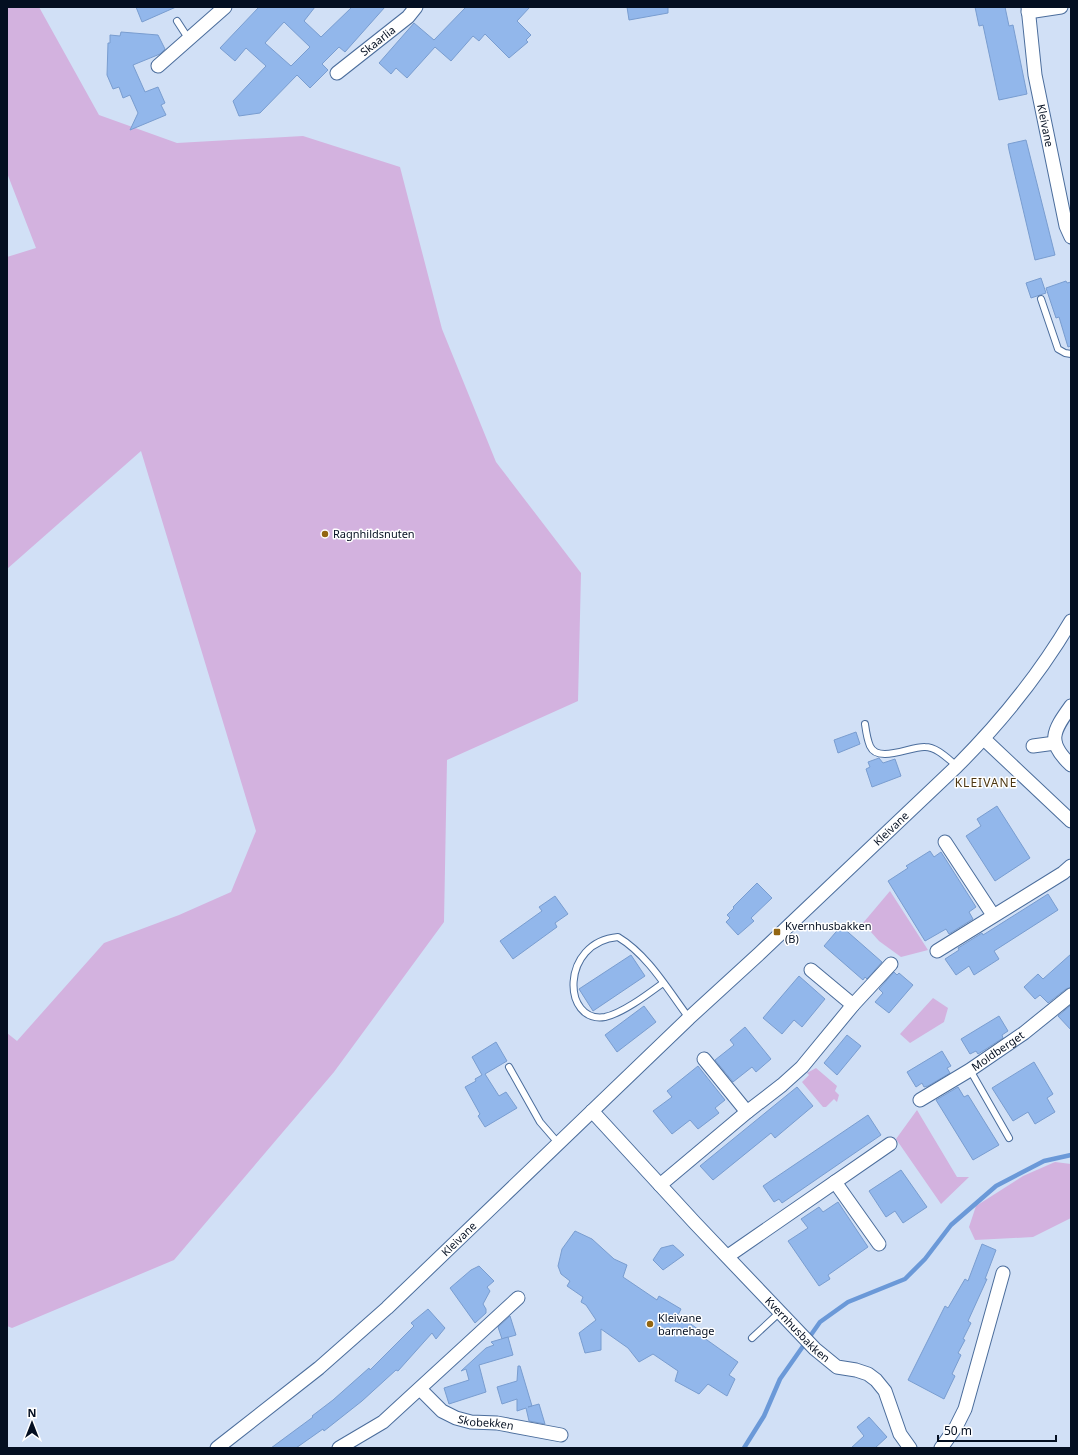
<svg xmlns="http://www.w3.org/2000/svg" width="1078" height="1455" viewBox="0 0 1078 1455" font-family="'Noto Sans',sans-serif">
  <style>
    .green { fill: #d3b2df }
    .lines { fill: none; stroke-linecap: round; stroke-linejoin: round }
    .stream { stroke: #6b99d8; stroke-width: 4.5 }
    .building { fill: #92b7eb; stroke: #799dd0; fill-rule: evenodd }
    .service-casing { stroke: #4b6d9c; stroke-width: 8 }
    .minor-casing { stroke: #4b6d9c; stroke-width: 15 }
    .service { stroke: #fff; stroke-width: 6 }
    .minor { stroke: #fff; stroke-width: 13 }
    .poi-dot { fill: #936612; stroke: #fff; stroke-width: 1.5 }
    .labels { text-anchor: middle; stroke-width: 3; stroke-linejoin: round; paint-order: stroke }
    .street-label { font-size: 11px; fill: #040f21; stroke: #fff }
    .poi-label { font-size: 11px; fill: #040f21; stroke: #fff; text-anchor: start }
    .neighbourhood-label { font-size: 12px; letter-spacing: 1px; fill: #4d3712; stroke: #fff }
  </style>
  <rect width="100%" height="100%" fill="#d1e0f6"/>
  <g class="green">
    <path d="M7 7H39L99 115 177 143 303 136 400 167 442 329 496 462 581 573 578 701 447 760 444 922 334 1072 174 1260 12 1328 7 1326V1033L17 1041 104 943 179 915 231 892 256 831 141 451 7 569V257L36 248 7 173Z"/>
    <path d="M890 891 928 950 901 957 879 941 863 923Z"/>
    <path d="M933 998 948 1008 944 1022 910 1043 900 1034Z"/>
    <path d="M816 1068 837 1086 835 1091 839 1095 837 1102 834 1099 826 1107H823L802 1082 809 1075 807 1073Z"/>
    <path d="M917 1110 957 1177H969L941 1204 896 1139Z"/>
    <path d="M1055 1162 1071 1164V1218L1033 1237 975 1240 969 1227 976 1206 1023 1176Z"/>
  </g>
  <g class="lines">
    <path class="stream" d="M744 1448 764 1416 780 1379 820 1322 848 1302 905 1279 925 1259 951 1225 996 1186 1044 1161 1071 1155"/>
  </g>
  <g class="building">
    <path d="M136 7H176L142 22Z"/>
    <path d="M259 7H315L304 21 321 37 352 7H385L345 52 339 47 322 64 328 70 310 88 297 75 260 113 239 116 233 101 266 66 246 48 235 61 220 48ZM284 22 310 47 291 66 265 43Z"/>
    <path d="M466 7H530L517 21 531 35 526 40 528 42 509 58 485 34 479 41 473 36 451 61 435 47 407 78 396 68 391 74 379 63 414 23 434 40Z"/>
    <path d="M627 7H668V13L629 20Z"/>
    <path d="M975 7H1005L1009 26 1013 25 1027 94 999 100 983 25 979 26Z"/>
    <path d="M121 32 158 35 165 49 160 54 133 65 145 92 158 87 165 103 161 105 166 115 130 130 138 113 130 95 123 98 119 87 113 89 107 75 108 43H110V35L120 36Z"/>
    <path d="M1026 140 1055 255 1035 260 1009 150 1008 144Z"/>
    <path d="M1041 278 1046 293 1031 298 1026 283Z"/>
    <path d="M1066 281 1067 283 1071 282V346L1068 347 1059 317 1056 318 1046 288Z"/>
    <path d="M856 732 860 744 838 753 834 740Z"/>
    <path d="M879 758 883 763 895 759 901 776 872 787 866 769 870 767 868 762Z"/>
    <path d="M997 806 1030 858 995 881 966 836 981 826 977 819Z"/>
    <path d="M930 851 934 857 941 852 976 907 969 912 973 919 949 934 946 929 925 941 888 881 908 868 906 866Z"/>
    <path d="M757 883 772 898 751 918 754 921 738 935 726 922 730 918 727 915 734 908 733 907Z"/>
    <path d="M1048 894 1058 910 994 951 999 959 974 975 969 966 956 975 945 959 959 950 958 948 982 933 983 935Z"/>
    <path d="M555 896 568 914 555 923 557 927 513 959 500 941 542 911 539 907Z"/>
    <path d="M841 926 882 962 867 979 865 977 863 980 824 946Z"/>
    <path d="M1071 954V987L1066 989 1048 1003 1040 995 1035 999 1024 987 1038 974 1043 979Z"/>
    <path d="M631 955 645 976 593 1011 579 989Z"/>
    <path d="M894 972 897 975 899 973 913 985 889 1013 875 1002 883 993 879 989Z"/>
    <path d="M799 976 825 999 802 1027 794 1020 782 1034 763 1018Z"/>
    <path d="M1071 1005V1030L1058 1016Z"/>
    <path d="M644 1006 656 1022 617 1052 605 1035Z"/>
    <path d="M999 1016 1008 1031 1002 1035 1003 1038 983 1051 978 1054 976 1051 970 1054 961 1039Z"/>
    <path d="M745 1027 771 1059 756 1072 752 1067 733 1082 715 1060 734 1045 730 1040Z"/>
    <path d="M847 1035 861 1046 837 1075 824 1063Z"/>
    <path d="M496 1042 507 1061 485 1074 499 1096 506 1092 517 1108 485 1127 478 1116 480 1114 465 1087 476 1081 475 1079 482 1075 472 1057Z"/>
    <path d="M942 1051 951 1066 947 1068 950 1073 928 1086 924 1087 922 1083 916 1087 907 1072Z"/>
    <path d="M1034 1062 1053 1094 1047 1098 1055 1112 1035 1124 1028 1112 1013 1121 992 1088Z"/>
    <path d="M698 1066 725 1100 715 1108 719 1113 698 1129 690 1120 672 1134 653 1111 672 1097 667 1091Z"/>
    <path d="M797 1087 813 1106 775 1138 771 1133 713 1180 700 1166Z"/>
    <path d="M958 1087 964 1097 968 1095 999 1145 973 1160 936 1100Z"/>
    <path d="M868 1115 881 1135 782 1203 779 1199 774 1202 763 1186Z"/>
    <path d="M901 1170 927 1207 903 1223 895 1211 886 1217 869 1191Z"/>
    <path d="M838 1202 868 1247 828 1275 830 1279 819 1286 788 1241 808 1228 801 1219 819 1207 823 1212Z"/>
    <path d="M575 1231 592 1239 614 1259 627 1265 623 1277 657 1300 659 1296 681 1309 678 1315 702 1332 700 1335 738 1362 729 1375 735 1379 727 1396 708 1384 699 1394 675 1381 678 1371 653 1354 639 1362 628 1348 601 1329V1350L585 1353 579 1333 596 1320 586 1305 581 1302 583 1297 567 1286 570 1281 561 1274 558 1266 562 1249Z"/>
    <path d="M982 1244 996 1250 985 1279H987L968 1321 971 1323 963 1339 965 1340 958 1353 961 1355 952 1374 955 1376 944 1399 908 1380 945 1306 948 1308 965 1279 968 1281Z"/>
    <path d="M673 1245 684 1255 663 1270 653 1260 661 1248Z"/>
    <path d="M479 1266 494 1281 487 1287 490 1291 483 1304 486 1309V1313L475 1323 450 1288 471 1270Z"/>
    <path d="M428 1309 445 1328 436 1339 432 1333 398 1371 396 1370 362 1401 324 1431 323 1429 296 1448H271L313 1417 312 1416 333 1400 369 1368 370 1370 414 1326 411 1323Z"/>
    <path d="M510 1316 516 1335 502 1339 498 1327Z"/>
    <path d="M508 1337 513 1355 479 1365 486 1392 449 1404 444 1388 469 1380 466 1369 461 1371 486 1348 494 1345 491 1342Z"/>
    <path d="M518 1366H520L532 1406 528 1407 539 1404 545 1424 529 1421 526 1408 517 1411V1399L502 1404 497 1387 517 1381Z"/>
    <path d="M869 1417 887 1437 875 1448H851L864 1436 857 1427Z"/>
  </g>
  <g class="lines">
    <defs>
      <g id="service">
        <path d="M177 21 188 38"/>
        <path d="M1041 299 1058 349 1065 353 1071 354"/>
        <path d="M865 724C866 731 867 739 870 746 878 764 911 746 925 747 937 747 948 759 957 766"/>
        <path d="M663 983C648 994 623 1013 605 1017 562 1024 560 942 618 937 648 955 668 990 689 1018"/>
        <path d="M509 1067 540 1122 559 1144"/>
        <path d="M970 1070 1009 1138"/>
        <path d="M752 1338 780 1312"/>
      </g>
      <g id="minor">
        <path id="s1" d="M1028 7 1035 75 1066 226 1071 237"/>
        <path d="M1028 12 1061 7"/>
        <path d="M158 66 225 7"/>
        <path id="s2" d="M337 73 408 17 416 7"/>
        <path d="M1071 706C1053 731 1046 742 1071 765"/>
        <path d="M984 739 1071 821"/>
        <path d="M1033 746 1055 743"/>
        <path d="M945 842 993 915"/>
        <path d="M937 951 1063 873 1071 866"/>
        <path d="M811 970 853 1005"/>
        <path d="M704 1059 747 1112"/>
        <path id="s3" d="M920 1100 970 1070 1024 1033 1071 995"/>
        <path id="s4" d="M592 1111 695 1223 815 1349 837 1367 856 1370 868 1374 876 1380 885 1391 900 1434 910 1448"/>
        <path d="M835 1182 879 1244"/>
        <path d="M660 1185 747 1112 782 1085 802 1067 853 1005 891 964"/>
        <path d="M728 1256 890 1144"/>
        <path id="s5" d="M420 1389 442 1411 456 1418 471 1422 497 1423 561 1435"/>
        <path id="s6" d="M217 1448 319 1368 387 1308 689 1018 760 953 957 766C1001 722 1039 675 1071 621"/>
        <path d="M339 1448 383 1422 518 1298"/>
        <path d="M941 1448 956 1427 965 1409 1003 1273"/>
      </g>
    </defs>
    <use href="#service" class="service-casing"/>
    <use href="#minor" class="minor-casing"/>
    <use href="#service" class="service"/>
    <use href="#minor" class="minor"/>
  </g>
  <g class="poi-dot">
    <circle cx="325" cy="534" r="4"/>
    <rect x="773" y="928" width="8" height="8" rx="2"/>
    <circle cx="650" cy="1324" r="4"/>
  </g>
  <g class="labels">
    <g class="street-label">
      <text dy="4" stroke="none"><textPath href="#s2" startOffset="52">Skaarlia</textPath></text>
      <text dy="4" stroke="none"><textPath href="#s1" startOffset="120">Kleivane</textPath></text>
      <text dy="4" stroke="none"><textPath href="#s6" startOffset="916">Kleivane</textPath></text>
      <text dy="4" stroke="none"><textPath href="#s3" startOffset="92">Moldberget</textPath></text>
      <text dy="4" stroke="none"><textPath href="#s6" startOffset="320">Kleivane</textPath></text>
      <text dy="4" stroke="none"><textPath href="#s4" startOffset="300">Kvernhusbakken</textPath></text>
      <text dy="4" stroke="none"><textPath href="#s5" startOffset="77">Skobekken</textPath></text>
    </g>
    <g class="poi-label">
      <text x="333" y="538">Ragnhildsnuten</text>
      <text x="785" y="930">Kvernhusbakken<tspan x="785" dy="13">(B)</tspan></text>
      <text x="658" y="1322">Kleivane<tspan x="658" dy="13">barnehage</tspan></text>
    </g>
    <g class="neighbourhood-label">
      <text x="986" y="787">KLEIVANE</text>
    </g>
  </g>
  <rect width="1078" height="1455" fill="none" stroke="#040f21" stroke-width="16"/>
  <g transform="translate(32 1423)" stroke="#ffffff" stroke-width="3" paint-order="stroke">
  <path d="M0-3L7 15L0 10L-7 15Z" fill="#040f21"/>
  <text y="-6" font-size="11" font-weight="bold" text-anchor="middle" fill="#040f21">N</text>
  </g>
  <path d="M938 1435v6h118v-6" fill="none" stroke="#040f21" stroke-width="2"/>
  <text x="944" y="1435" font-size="12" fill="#040f21" stroke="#ffffff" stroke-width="3" paint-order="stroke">50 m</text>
</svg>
